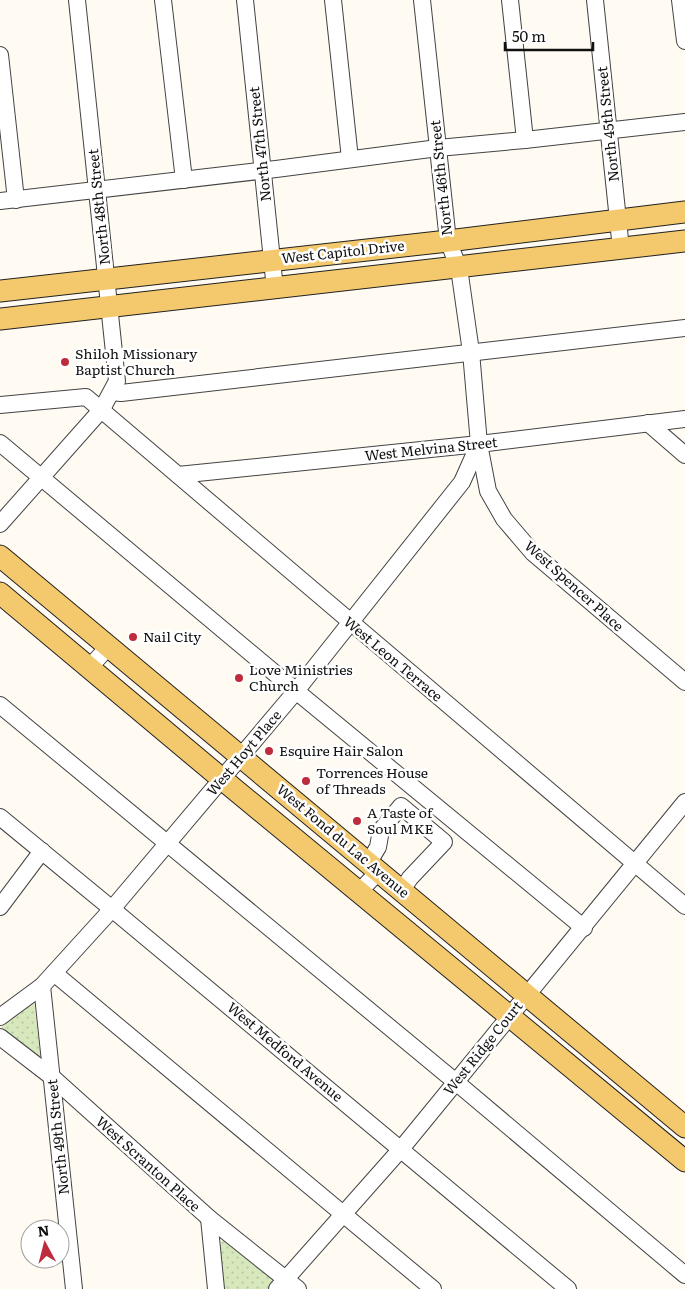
<svg xmlns="http://www.w3.org/2000/svg" width="685" height="1289" viewBox="0 0 685 1289" font-family="Literata,serif">
  <style>
    .grass { fill: url(#grass-dots) }
    .lines { fill: none; stroke-linecap: round; stroke-linejoin: round }
    .minor-casing { stroke: #434343; stroke-width: 18 }
    .major-casing { stroke: #212121; stroke-width: 23 }
    .minor { stroke: #fff; stroke-width: 16 }
    .major { stroke: #f4c96d; stroke-width: 21 }
    .poi-dot { fill: #bd2b3c; stroke: #fff; stroke-width: 2 }
    .labels { text-anchor: middle; stroke-width: 5; stroke-linejoin: round; paint-order: stroke }
    .street-label { font-size: 14px; fill: #101010; stroke: #fff }
    .poi-label { font-size: 14px; fill: #101010; stroke: #fff; text-anchor: start }
  </style>
  <defs>
    <pattern id="grass-dots" width="8" height="8" patternUnits="userSpaceOnUse" patternTransform="scale(1.25)"><rect width="8" height="8" fill="#d7e9bc"/><path d="M2 2h.1M6 6h.1" fill="none" stroke="#b8c7a1" stroke-width="1.8" stroke-linecap="round"/></pattern>
  </defs>
  <rect width="100%" height="100%" fill="#fffbf2"/>
  <g class="grass">
    <path d="M34 1001 41 1059 1 1027Z"/>
    <path d="M227 1240 269 1273 273 1280 267 1289H224L220 1246 222 1241Z"/>
  </g>
  <g class="lines">
    <defs>
      <g id="minor">
        <path d="M163 0 184 180"/>
        <path d="M245 0 275 289"/>
        <path d="M333 0 350 159"/>
        <path d="M422 0 448 241 459 268 471 352 479 444 488 491 504 519 533 553 685 682"/>
        <path d="M510 0 525 140"/>
        <path d="M595 0 621 249"/>
        <path d="M680 0 685 41"/>
        <path d="M0 55 16 200"/>
        <path d="M0 201 276 169 438 148 525 140 685 122"/>
        <path d="M112 392 121 393 685 328"/>
        <path d="M0 405 86 397 685 906"/>
        <path d="M648 423 685 455"/>
        <path d="M0 443 296 691 584 928"/>
        <path d="M178 475 479 444 685 419"/>
        <path d="M0 524 102 409 117 381 77 0"/>
        <path d="M89 668 109 646"/>
        <path d="M0 705 463 1088 685 1275"/>
        <path d="M0 817 112 909 568 1289"/>
        <path d="M369 862 378 847 381 830 401 806 444 842 410 878 402 890"/>
        <path d="M359 892 379 871"/>
        <path d="M0 907 42 851"/>
        <path d="M54 973 433 1289"/>
        <path d="M42 986 74 1289"/>
        <path d="M0 1017 42 986 112 909 296 691 462 482 479 444"/>
        <path d="M0 1037 52 1077 209 1218 298 1289"/>
        <path d="M209 1218 216 1289"/>
        <path d="M277 1289 401 1149 685 802"/>
      </g>
      <g id="major">
        <path d="M0 291 448 241 685 212"/>
        <path d="M0 319 685 241"/>
        <path d="M0 556 685 1127"/>
        <path d="M0 593 222 779 685 1161"/>
      </g>
    </defs>
    <use href="#minor" class="minor-casing"/>
    <use href="#major" class="major-casing"/>
    <use href="#minor" class="minor"/>
    <use href="#major" class="major"/>
  </g>
  <g class="poi-dot">
    <circle cx="65" cy="362" r="5"/>
    <circle cx="133" cy="637" r="5"/>
    <circle cx="239" cy="678" r="5"/>
    <circle cx="269" cy="751" r="5"/>
    <circle cx="306" cy="781" r="5"/>
    <circle cx="357" cy="821" r="5"/>
  </g>
  <g class="labels">
    <g class="street-label">
      <text transform="translate(608 124) rotate(-96)" y="5">North 45th Street</text>
      <text transform="translate(260 144) rotate(-96)" y="5">North 47th Street</text>
      <text transform="translate(441 178) rotate(-96)" y="5">North 46th Street</text>
      <text transform="translate(99 207) rotate(-96)" y="5">North 48th Street</text>
      <text transform="translate(343 252) rotate(-6)" y="5">West Capitol Drive</text>
      <text transform="translate(431 449) rotate(-6)" y="5">West Melvina Street</text>
      <text transform="translate(574 586) rotate(42)" y="5">West Spencer Place</text>
      <text transform="translate(393 659) rotate(40)" y="5">West Leon Terrace</text>
      <text transform="translate(244 753) rotate(-50)" y="5">West Hoyt Place</text>
      <text transform="translate(343 841) rotate(40)" y="5">West Fond du Lac Avenue</text>
      <text transform="translate(483 1048) rotate(-51)" y="5">West Ridge Court</text>
      <text transform="translate(285 1052) rotate(40)" y="5">West Medford Avenue</text>
      <text transform="translate(58 1137) rotate(-96)" y="5">North 49th Street</text>
      <text transform="translate(148 1164) rotate(42)" y="5">West Scranton Place</text>
    </g>
    <g class="poi-label">
      <text x="75" y="359">Shiloh Missionary<tspan x="75" dy="16">Baptist Church</tspan></text>
      <text x="143" y="642">Nail City</text>
      <text x="249" y="675">Love Ministries<tspan x="249" dy="16">Church</tspan></text>
      <text x="279" y="756">Esquire Hair Salon</text>
      <text x="316" y="778">Torrences House<tspan x="316" dy="16">of Threads</tspan></text>
      <text x="367" y="818">A Taste of<tspan x="367" dy="16">Soul MKE</tspan></text>
    </g>
  </g>
  <g transform="translate(45 1244) rotate(353)"><circle r="24" fill="#ffffff" stroke="#9f9f9f"/>
  <path d="M0-4L9 19L0 12L-9 19Z" fill="#bd2b3c"/>
  <text y="-8" font-size="14" font-weight="bold" text-anchor="middle" fill="#101010">N</text>
  </g>
  <path d="M505 42v8h88v-8" fill="none" stroke="#101010" stroke-width="2.5"/>
  <text x="512" y="42" font-size="15" fill="#101010" stroke="#ffffff" stroke-width="4" paint-order="stroke">50 m</text>
</svg>
